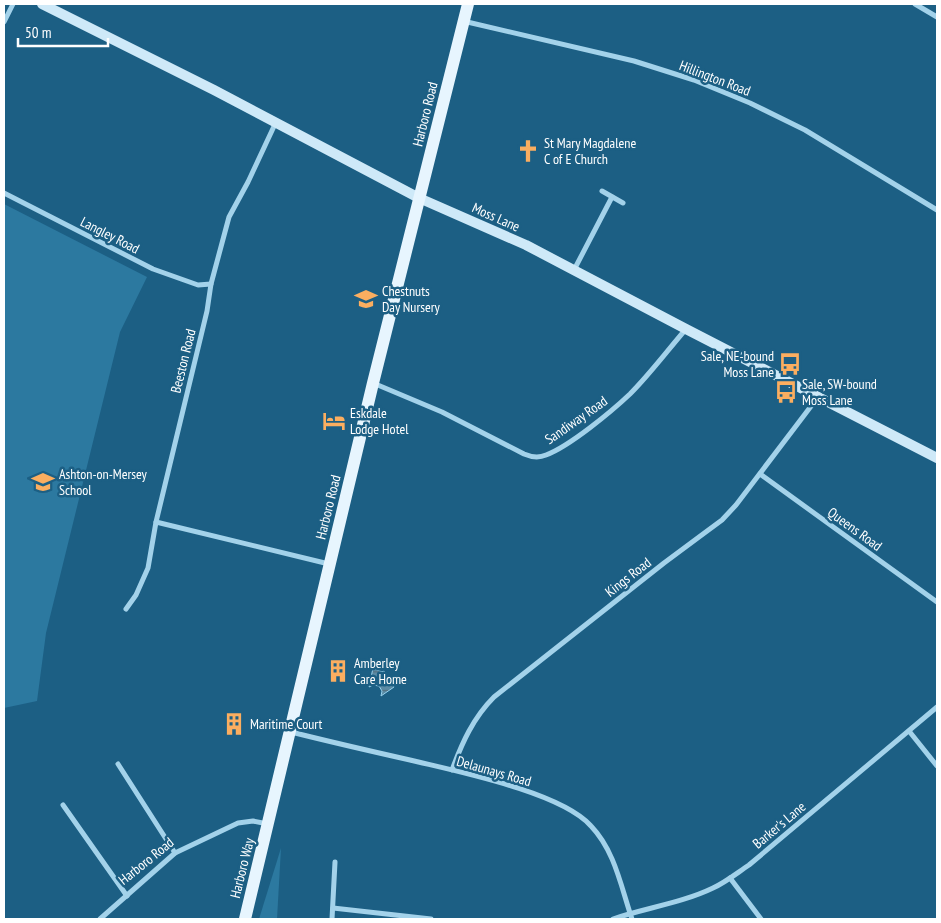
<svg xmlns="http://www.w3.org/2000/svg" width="941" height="923" viewBox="0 0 941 923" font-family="'PT Sans Narrow',sans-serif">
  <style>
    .green { fill: #2c79a0 }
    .water { fill: url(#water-rules); stroke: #96d0ec }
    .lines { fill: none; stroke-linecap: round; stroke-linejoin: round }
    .street { stroke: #a3d2ea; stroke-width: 5 }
    .secondary { stroke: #cee9f8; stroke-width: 10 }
    .primary { stroke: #e7f5fe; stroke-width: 12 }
    .labels { text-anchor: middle; stroke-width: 5; stroke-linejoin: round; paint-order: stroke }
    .street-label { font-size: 14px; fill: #fff; stroke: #1c5f84 }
    .poi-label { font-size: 14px; fill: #fff; stroke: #1c5f84; text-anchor: start }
  </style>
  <defs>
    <pattern id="water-rules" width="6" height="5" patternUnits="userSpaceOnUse" patternTransform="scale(1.25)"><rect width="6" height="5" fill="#5b8ba5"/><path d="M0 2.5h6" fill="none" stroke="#557281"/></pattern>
  </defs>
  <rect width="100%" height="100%" fill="#1c5f84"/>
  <g class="green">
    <path d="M4 204 147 277 120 332 46 633 37 701 4 708Z"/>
    <path d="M281 848 277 919H259Z"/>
  </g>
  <path class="water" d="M373 668 382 672 384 671 394 687 381 696 382 691 379 686 373 685 369 687Z"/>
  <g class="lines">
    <g class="street">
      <path d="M915 4 937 17"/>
      <path d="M463 21 634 61 694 80 750 103 805 130 937 210"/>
      <path d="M4 22 13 4"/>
      <path d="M602 191 623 203"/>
      <path d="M4 193 153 269 198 285 211 284"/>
      <path d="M574 270 612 197"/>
      <path d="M373 383 442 412 524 454C531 457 539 458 546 455 570 446 612 411 630 394 650 374 667 351 686 329"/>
      <path d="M760 474 937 602"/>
      <path d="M156 522 329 564"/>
      <path d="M126 609 136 595 148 568 156 522 207 311 211 284 229 217 248 182 276 122"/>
      <path d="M909 731 937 766"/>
      <path d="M291 732C331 742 370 751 410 760 455 771 561 792 591 826 615 851 621 887 632 919"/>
      <path d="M118 764 175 853"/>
      <path d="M452 770C462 743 473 718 494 697L664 563 699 537 722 520 736 505 818 397"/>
      <path d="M63 805 127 896"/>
      <path d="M730 878 761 919"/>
      <path d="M333 908 431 919"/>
      <path d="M100 919 175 853 238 823 253 821 268 824"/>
      <path d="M332 919 335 862"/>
      <path d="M613 919C645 908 682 903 713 888 726 882 737 873 749 865L937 707"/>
    </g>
    <path class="secondary" d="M42 4 214 90 419 198 526 245 686 329 937 458"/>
    <path class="primary" d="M245 919 373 383 468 4"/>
  </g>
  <defs>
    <symbol id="church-bare" viewBox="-9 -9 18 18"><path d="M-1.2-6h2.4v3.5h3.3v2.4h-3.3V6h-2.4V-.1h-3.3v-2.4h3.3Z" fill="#fbae60" stroke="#1c5f84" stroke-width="2.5" paint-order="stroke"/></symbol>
    <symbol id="school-bare" viewBox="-9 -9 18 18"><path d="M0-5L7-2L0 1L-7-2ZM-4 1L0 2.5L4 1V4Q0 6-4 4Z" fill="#fbae60" stroke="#1c5f84" stroke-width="2.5" paint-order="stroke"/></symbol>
    <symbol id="bus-bare" viewBox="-9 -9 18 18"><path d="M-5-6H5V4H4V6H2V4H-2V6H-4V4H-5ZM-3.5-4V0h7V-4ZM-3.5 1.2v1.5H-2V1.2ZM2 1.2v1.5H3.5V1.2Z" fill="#fbae60" stroke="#1c5f84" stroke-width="2.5" paint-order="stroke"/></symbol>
    <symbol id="hotel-bare" viewBox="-9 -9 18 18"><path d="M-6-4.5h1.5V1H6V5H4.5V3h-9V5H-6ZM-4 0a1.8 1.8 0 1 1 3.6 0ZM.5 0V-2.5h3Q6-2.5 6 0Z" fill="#fbae60" stroke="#1c5f84" stroke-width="2.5" paint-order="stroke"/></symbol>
    <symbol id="building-bare" viewBox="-9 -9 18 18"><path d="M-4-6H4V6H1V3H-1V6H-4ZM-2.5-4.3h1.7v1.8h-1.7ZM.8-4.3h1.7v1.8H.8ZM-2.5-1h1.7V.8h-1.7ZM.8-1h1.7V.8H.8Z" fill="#fbae60" stroke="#1c5f84" stroke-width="2.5" paint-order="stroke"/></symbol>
  </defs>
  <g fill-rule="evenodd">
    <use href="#church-bare" x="512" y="135" width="32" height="32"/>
    <use href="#school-bare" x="350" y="283" width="32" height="32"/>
    <use href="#bus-bare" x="774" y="348" width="32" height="32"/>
    <use href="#bus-bare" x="770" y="376" width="32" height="32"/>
    <use href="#hotel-bare" x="318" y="405" width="32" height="32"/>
    <use href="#school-bare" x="27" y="466" width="32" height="32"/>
    <use href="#building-bare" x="322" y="655" width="32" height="32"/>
    <use href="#building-bare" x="218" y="708" width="32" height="32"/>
  </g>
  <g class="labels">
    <g class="street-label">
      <text transform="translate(715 78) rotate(21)" y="5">Hillington Road</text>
      <text transform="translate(425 114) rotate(-76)" y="5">Harboro Road</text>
      <text transform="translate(496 217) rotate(24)" y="5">Moss Lane</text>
      <text transform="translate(110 235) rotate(27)" y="5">Langley Road</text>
      <text transform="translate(183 361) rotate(-76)" y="5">Beeston Road</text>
      <text transform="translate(576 420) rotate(-35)" y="5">Sandiway Road</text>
      <text transform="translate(328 507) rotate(-76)" y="5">Harboro Road</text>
      <text transform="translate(855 529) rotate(36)" y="5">Queens Road</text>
      <text transform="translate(628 577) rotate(-38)" y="5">Kings Road</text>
      <text transform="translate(494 771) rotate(16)" y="5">Delaunays Road</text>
      <text transform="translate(779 825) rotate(-40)" y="5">Barker's Lane</text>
      <text transform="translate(146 861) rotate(-39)" y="5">Harboro Road</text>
      <text transform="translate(242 868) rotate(-76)" y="5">Harboro Way</text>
    </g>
    <g class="poi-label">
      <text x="544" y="148">St Mary Magdalene<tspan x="544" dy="16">C of E Church</tspan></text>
      <text x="382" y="296">Chestnuts<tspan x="382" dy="16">Day Nursery</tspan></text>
      <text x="774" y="361" text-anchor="end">Sale, NE-bound<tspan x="774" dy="16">Moss Lane</tspan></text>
      <text x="802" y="389">Sale, SW-bound<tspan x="802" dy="16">Moss Lane</tspan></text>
      <text x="350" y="418">Eskdale<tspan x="350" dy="16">Lodge Hotel</tspan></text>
      <text x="59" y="479">Ashton-on-Mersey<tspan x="59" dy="16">School</tspan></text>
      <text x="354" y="668">Amberley<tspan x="354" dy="16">Care Home</tspan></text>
      <text x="250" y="729">Maritime Court</text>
    </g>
  </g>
  <rect width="941" height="923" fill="none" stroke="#ffffff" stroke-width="10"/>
  <path d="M18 38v8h90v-8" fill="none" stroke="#ffffff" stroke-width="2.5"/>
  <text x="25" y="38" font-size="15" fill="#ffffff" stroke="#1c5f84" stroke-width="4" paint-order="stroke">50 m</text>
</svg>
